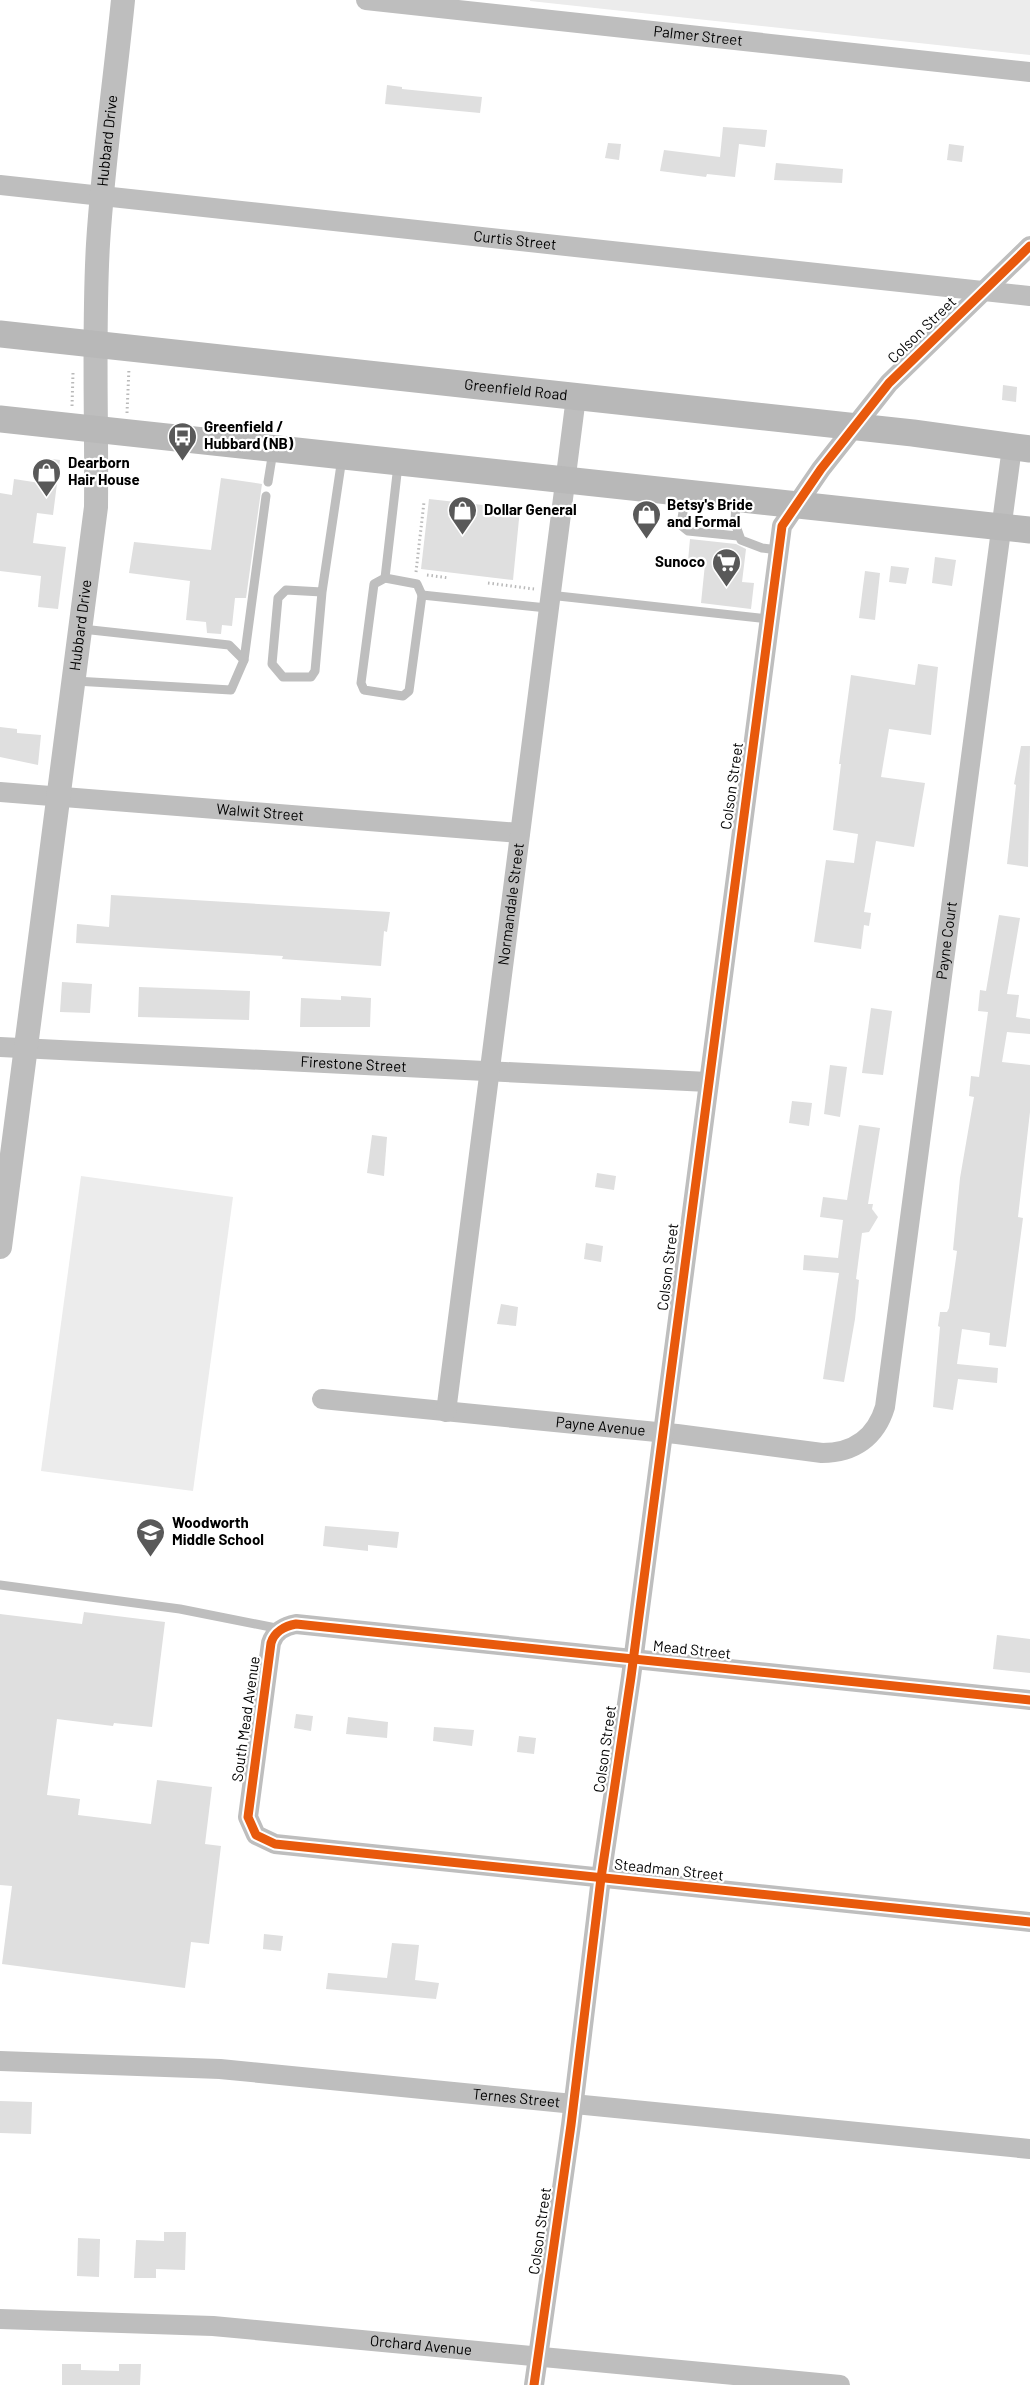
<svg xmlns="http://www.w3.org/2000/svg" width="1030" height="2385" viewBox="0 0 1030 2385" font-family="Barlow,sans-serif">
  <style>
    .green { fill: #ececec }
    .building { fill: #dfdfdf }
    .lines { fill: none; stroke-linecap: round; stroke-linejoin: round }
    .path { stroke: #b9b9b9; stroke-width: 3; stroke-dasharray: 1.5 3; stroke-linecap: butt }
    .service { stroke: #bebebe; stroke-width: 9 }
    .minor { stroke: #bebebe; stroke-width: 20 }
    .tertiary { stroke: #bebebe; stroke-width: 24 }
    .secondary { stroke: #b8b8b8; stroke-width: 27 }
    .cycleway-casing { stroke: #fff; stroke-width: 13 }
    .cycleway { stroke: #e8590c; stroke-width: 9 }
    .labels { text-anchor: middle; stroke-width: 4.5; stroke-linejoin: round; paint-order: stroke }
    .street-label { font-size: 15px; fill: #000; stroke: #fff }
    .poi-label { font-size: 15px; font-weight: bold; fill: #000; stroke: #fff; text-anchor: start }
  </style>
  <rect width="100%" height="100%" fill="#fff"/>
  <g class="green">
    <path d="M530 0H1030V55L530 1Z"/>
    <path d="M81 1176 233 1197 193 1491 41 1471Z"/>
  </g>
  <g class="building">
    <path d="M387 85 402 87V89L482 97 480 113 385 104Z"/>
    <path d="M723 127 767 130 765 147 739 144 735 177 707 174 706 177 660 171 664 150 720 157Z"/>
    <path d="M608 143 621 144 619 160 605 158Z"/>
    <path d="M949 144 964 146 962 162 947 160Z"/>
    <path d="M776 163 843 169 842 183 774 180Z"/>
    <path d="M1003 385 1017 387 1016 402 1002 400Z"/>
    <path d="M44 458 60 460 53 515 37 513 33 543 66 547 58 609 38 607 41 576 0 571V493L12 495 14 479 40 483Z"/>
    <path d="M221 478 262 484 246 598H235L232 626 222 625 221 634 207 633 206 622 186 620 190 581 129 573 134 542 211 550Z"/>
    <path d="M429 499 520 509 513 580 421 569Z"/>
    <path d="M690 539 736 544 746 549 742 582 754 583 751 609 701 603 705 564 688 561Z"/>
    <path d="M935 557 956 560 952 586 932 583Z"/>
    <path d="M891 566 909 568 906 584 889 582Z"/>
    <path d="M865 571 880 573 875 620 859 618Z"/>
    <path d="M918 664 938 667 931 735 889 729 881 777 925 783 914 847 876 841 864 912 871 913 869 926 864 925 861 949 814 942 826 860 854 863 858 834 833 830 841 764H839L851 675 915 685Z"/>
    <path d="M0 727 17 729V733L41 735 38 765 0 757Z"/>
    <path d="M1021 746H1030L1028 867 1007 864 1016 785 1014 784Z"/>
    <path d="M111 895 390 912 387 932 384 931 381 966 282 959 283 956 76 943 77 924 109 927Z"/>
    <path d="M999 915 1020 918 1007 994 1019 995 1016 1017 1030 1019V1034L1007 1032 1002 1062 1030 1065V1112L1018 1217 1023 1218 1006 1347 989 1345 990 1333 962 1329 957 1364 998 1368 997 1383 958 1379 953 1410 933 1407 940 1327 938 1326 940 1312H947L949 1308 957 1251 953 1250 960 1178 974 1097 969 1096 971 1076 979 1077 988 1012 978 1011 980 990 986 991Z"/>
    <path d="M62 982 92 984 90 1013 60 1012Z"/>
    <path d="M139 987 250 991 249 1020 138 1017Z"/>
    <path d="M341 996 371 998 370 1027H300L301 998 341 1000Z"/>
    <path d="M871 1008 892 1011 883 1075 862 1073Z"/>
    <path d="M830 1065 847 1067 840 1117 824 1114Z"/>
    <path d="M792 1101 812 1103 809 1126 789 1123Z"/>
    <path d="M859 1125 880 1128 868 1204H873L872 1209 878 1217 869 1232 862 1233 856 1279 859 1280 855 1319 844 1382 823 1379 839 1273 803 1270 804 1255 838 1258 843 1220 820 1217 823 1197 847 1200Z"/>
    <path d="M372 1135 387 1137 384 1176 367 1173Z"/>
    <path d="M597 1173 616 1176 614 1190 595 1187Z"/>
    <path d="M586 1243 603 1246 601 1262 584 1259Z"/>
    <path d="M501 1304 518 1307 516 1326 497 1324Z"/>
    <path d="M325 1526 399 1532 397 1548 368 1545V1551L323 1546Z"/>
    <path d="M84 1612 165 1622 152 1727 114 1723 113 1726 57 1719 47 1795 80 1799 78 1815 151 1824 157 1780 212 1787 205 1844 221 1846 209 1944 191 1942 185 1988 2 1964 12 1886 0 1885V1614L82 1624Z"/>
    <path d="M997 1635 1030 1639V1673L993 1669Z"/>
    <path d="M296 1714 313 1716 311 1731 294 1728Z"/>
    <path d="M348 1717 388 1722 387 1738 346 1734Z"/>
    <path d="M434 1727 474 1730 472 1746 433 1741Z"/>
    <path d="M519 1736 536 1738 534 1754 517 1752Z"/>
    <path d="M264 1934 283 1936 281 1951 263 1949Z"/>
    <path d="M392 1943 419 1945 415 1980 439 1983 436 1999 326 1989 328 1973 387 1978Z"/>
    <path d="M0 2101 32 2102 31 2134 0 2133Z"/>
    <path d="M164 2232H186L185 2270 156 2269V2278H134L136 2240 164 2241Z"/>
    <path d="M78 2238 100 2239 99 2277 77 2276Z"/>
    <path d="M62 2364H81V2370L119 2371V2364H141L140 2385H62Z"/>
  </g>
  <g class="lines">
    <g class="path">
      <path d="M72 406 73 373"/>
      <path d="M127 413 129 368"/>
      <path d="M416 572 424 502"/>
      <path d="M427 575 449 578"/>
      <path d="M488 583 534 589"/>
    </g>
    <g class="service">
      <path d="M398 465 385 578 374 584 361 683 364 690 403 696 409 691 422 595 547 608"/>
      <path d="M268 482 273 451"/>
      <path d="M686 495 682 518 683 527 688 531 738 536"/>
      <path d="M736 500 735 523 741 540 762 548 778 550"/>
      <path d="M385 578 417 584 422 595"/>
      <path d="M322 592 286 590 278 598 272 664 283 677H311L315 671 322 592 342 458"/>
      <path d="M549 595 769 619"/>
      <path d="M82 629 229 645 244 660"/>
      <path d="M75 681 231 690 244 660 266 496"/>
      <path d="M0 1585 180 1609 281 1629"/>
    </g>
    <g class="minor">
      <path id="s1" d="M366 0 1030 72"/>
      <path id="s2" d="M0 185 1030 296"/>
      <path id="s3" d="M0 792 520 833"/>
      <path id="s4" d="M0 1047 708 1082"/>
      <path id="s5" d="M322 1399 677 1434 822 1453C854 1453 876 1437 885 1407L1012 447"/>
      <path id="s6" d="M446 1412 576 397"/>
      <path d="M1030 1700 296 1624C285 1626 274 1632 271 1643L248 1817 256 1835 275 1844 1030 1922"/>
      <path id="s7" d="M0 2061 220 2069 1030 2149"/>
      <path id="s8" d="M0 2319 213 2326 840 2385"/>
      <path d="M534 2385 571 2125 601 1878 631 1677 782 526 821 469 889 383 1030 246"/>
    </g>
    <path class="tertiary" id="s9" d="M0 1247 96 507C97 420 93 331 98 244 103 163 115 81 123 0"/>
    <g class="secondary">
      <path id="s10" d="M0 334 913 433 1030 449"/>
      <path d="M0 419 1030 530"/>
    </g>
    <defs>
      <g id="cycleway">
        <path d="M1030 1700 296 1624C285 1626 274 1632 271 1643L248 1817 256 1835 275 1844 1030 1922"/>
        <path d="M534 2385 571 2125 601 1878 631 1677 782 526 821 469 889 383 1030 246"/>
      </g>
    </defs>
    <use href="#cycleway" class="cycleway-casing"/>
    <use href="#cycleway" class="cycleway"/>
  </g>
  <defs>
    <symbol id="bus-pin" viewBox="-11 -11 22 30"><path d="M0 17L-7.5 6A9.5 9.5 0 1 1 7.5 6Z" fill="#595959" stroke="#fff"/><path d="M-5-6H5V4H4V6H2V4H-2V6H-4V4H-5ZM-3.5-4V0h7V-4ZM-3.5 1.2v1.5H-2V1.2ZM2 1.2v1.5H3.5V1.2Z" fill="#fff"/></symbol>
    <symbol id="shop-pin" viewBox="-11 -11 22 30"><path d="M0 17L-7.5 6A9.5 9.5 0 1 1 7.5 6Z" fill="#595959" stroke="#fff"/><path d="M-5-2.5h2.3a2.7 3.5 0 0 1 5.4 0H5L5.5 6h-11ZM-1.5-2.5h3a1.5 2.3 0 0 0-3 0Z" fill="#fff"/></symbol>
    <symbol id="supermarket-pin" viewBox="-11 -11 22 30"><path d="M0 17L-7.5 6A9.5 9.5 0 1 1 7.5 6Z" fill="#595959" stroke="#fff"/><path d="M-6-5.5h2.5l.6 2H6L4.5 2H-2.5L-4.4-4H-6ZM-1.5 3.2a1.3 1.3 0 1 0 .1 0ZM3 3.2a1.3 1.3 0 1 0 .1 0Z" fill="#fff"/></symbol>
    <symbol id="school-pin" viewBox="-11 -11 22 30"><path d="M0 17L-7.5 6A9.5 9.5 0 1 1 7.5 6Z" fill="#595959" stroke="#fff"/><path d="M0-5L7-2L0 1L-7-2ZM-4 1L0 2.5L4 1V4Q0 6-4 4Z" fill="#fff"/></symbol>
  </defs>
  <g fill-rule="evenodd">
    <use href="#bus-pin" x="166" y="420" width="33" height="45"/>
    <use href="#shop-pin" x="30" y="456" width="33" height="45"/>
    <use href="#shop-pin" x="446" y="494" width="33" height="45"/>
    <use href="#shop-pin" x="630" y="498" width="33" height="45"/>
    <use href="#supermarket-pin" x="710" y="546" width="33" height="45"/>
    <use href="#school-pin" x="134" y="1516" width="33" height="45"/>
  </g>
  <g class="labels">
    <g class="street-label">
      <text dy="5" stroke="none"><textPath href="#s1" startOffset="334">Palmer Street</textPath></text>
      <text dy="5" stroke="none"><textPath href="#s9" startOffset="1113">Hubbard Drive</textPath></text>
      <text dy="5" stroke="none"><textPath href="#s2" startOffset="518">Curtis Street</textPath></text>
      <text transform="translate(922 330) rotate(-44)" y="5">Colson Street</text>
      <text dy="5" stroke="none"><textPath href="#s10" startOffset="519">Greenfield Road</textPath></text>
      <text dy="5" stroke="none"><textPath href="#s9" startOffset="627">Hubbard Drive</textPath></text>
      <text transform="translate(732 786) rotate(-82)" y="5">Colson Street</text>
      <text dy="5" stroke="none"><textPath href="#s3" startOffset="261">Walwit Street</textPath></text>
      <text dy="5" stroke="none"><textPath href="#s6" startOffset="512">Normandale Street</textPath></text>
      <text dy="5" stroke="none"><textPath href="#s5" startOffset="1058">Payne Court</textPath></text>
      <text dy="5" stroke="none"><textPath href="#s4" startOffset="354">Firestone Street</textPath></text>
      <text transform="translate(668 1267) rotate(-83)" y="5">Colson Street</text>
      <text dy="5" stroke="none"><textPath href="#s5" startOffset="280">Payne Avenue</textPath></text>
      <text transform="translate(692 1650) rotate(6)" y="5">Mead Street</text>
      <text transform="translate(246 1719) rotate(-82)" y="5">South Mead Avenue</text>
      <text transform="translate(605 1749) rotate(-82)" y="5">Colson Street</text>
      <text transform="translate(669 1870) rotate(6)" y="5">Steadman Street</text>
      <text dy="5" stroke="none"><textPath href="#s7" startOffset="518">Ternes Street</textPath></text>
      <text transform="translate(540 2231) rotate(-82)" y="5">Colson Street</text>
      <text dy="5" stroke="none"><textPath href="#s8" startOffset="422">Orchard Avenue</textPath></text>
    </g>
    <g class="poi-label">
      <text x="204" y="432">Greenfield /<tspan x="204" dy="17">Hubbard (NB)</tspan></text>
      <text x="68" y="468">Dearborn<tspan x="68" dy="17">Hair House</tspan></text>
      <text x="667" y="510">Betsy's Bride<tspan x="667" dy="17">and Formal</tspan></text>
      <text x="484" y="515">Dollar General</text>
      <text x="705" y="567" text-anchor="end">Sunoco</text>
      <text x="172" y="1528">Woodworth<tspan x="172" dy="17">Middle School</tspan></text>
    </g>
  </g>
</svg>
